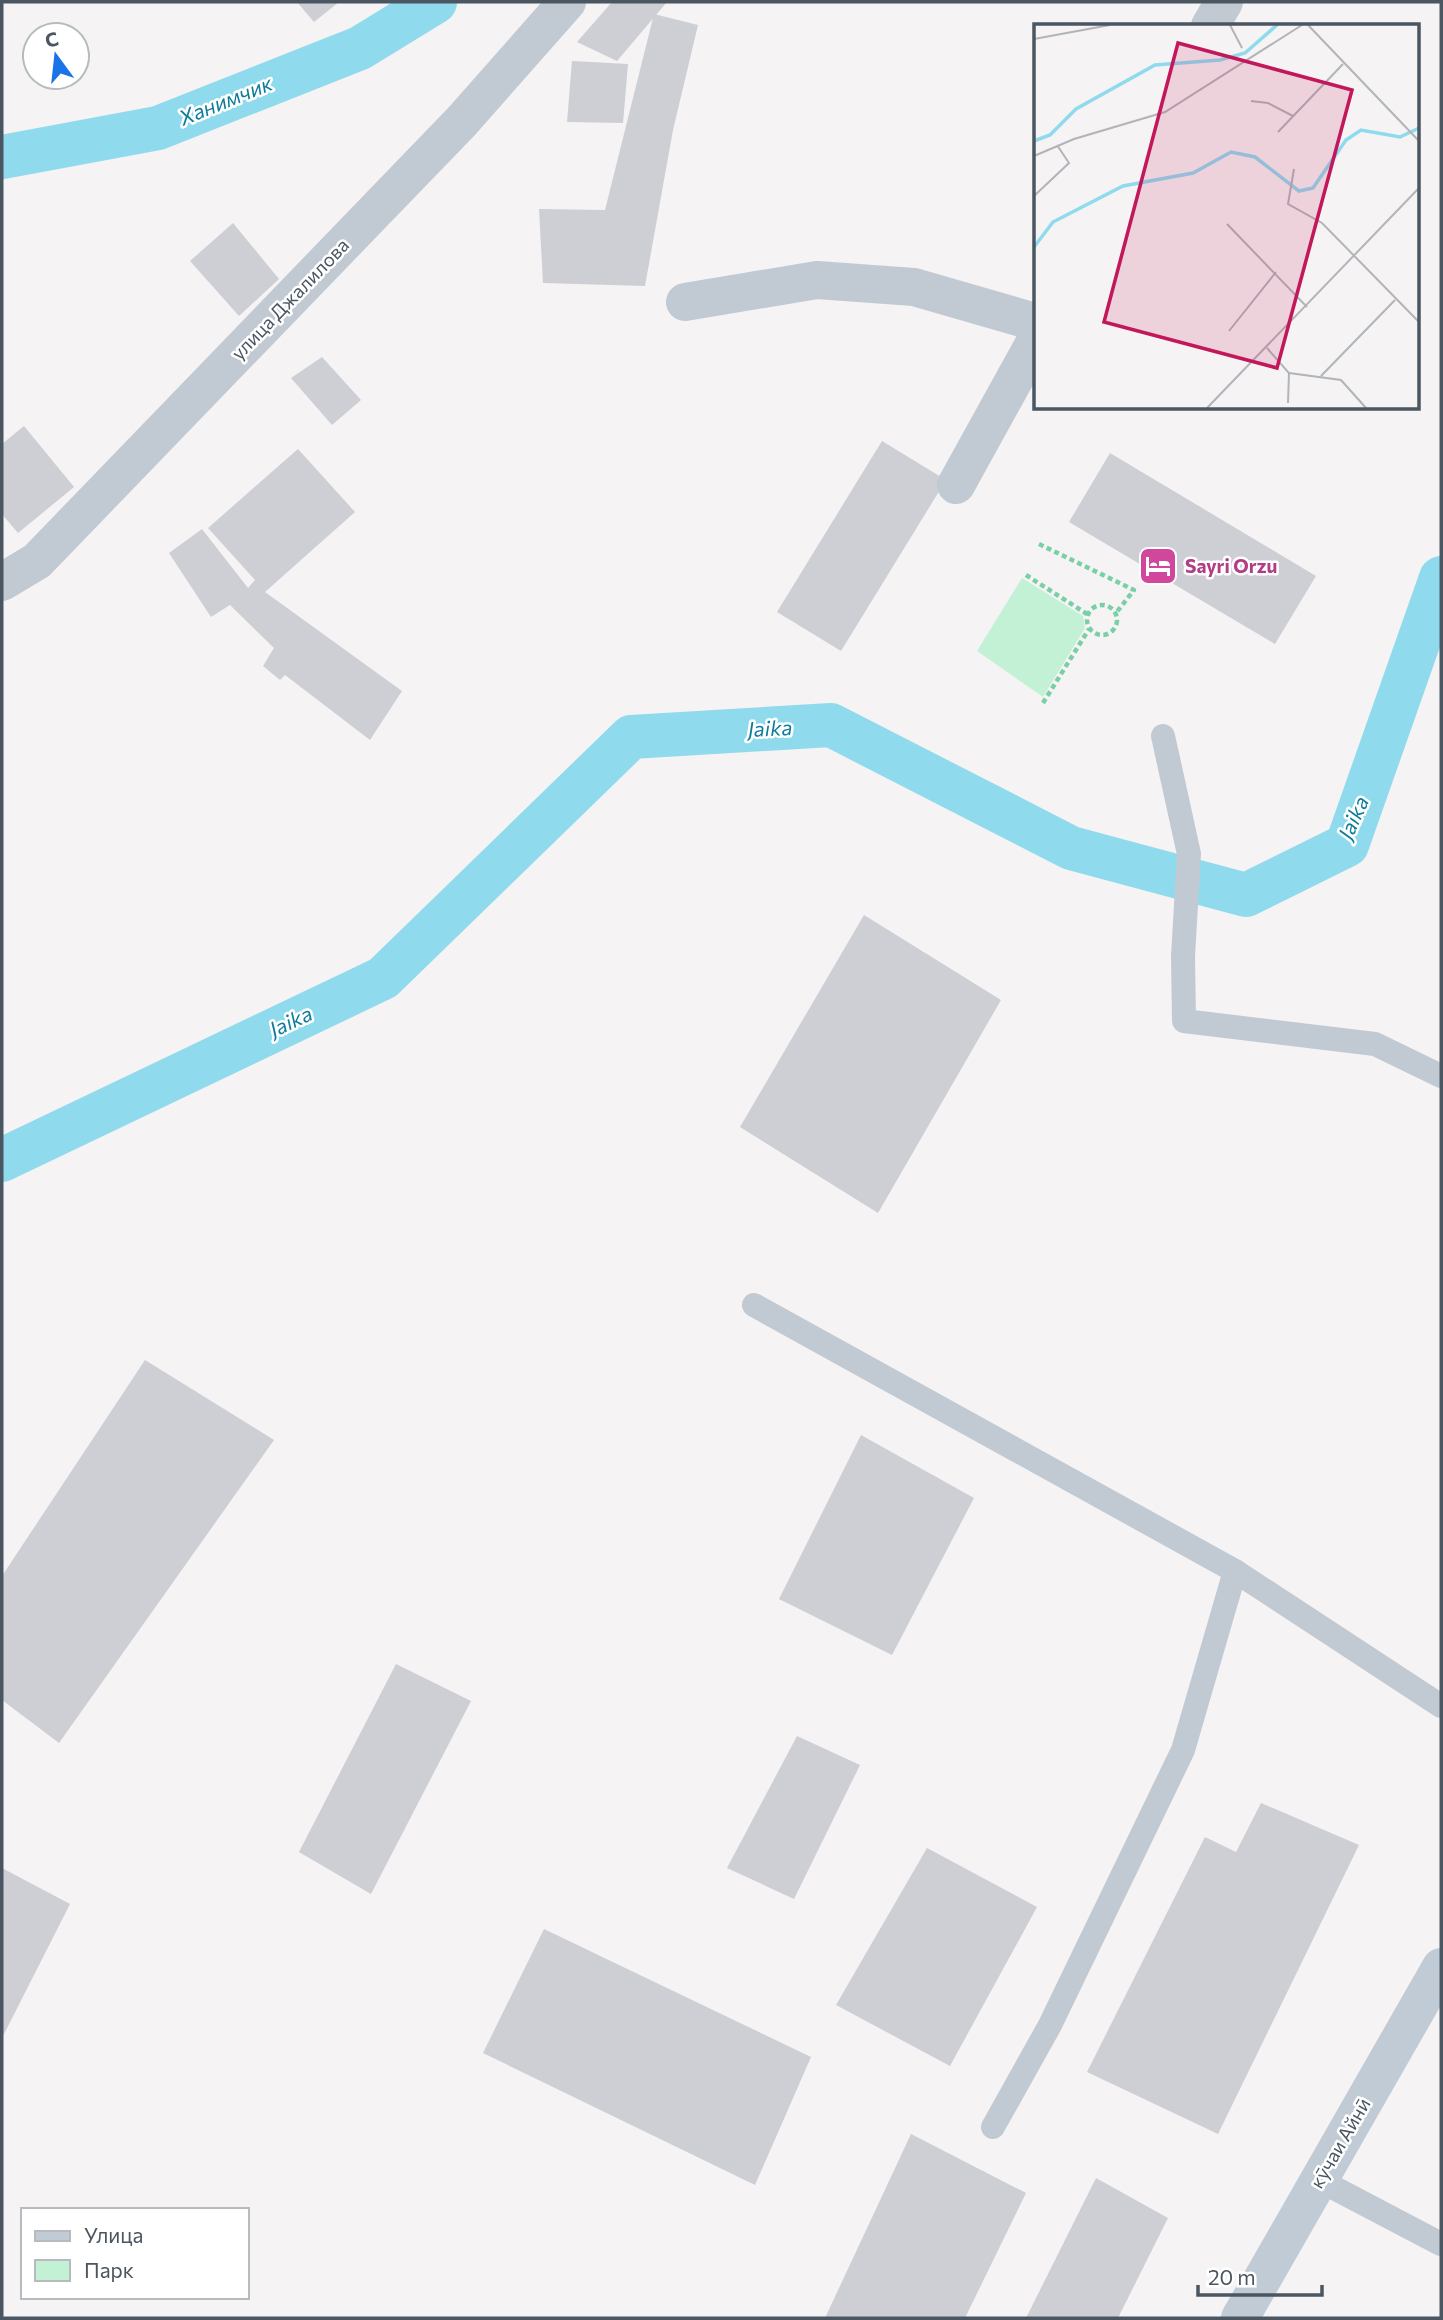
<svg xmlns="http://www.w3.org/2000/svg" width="1443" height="2320" viewBox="0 0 1443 2320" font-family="Commissioner,sans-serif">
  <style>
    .green { fill: #c3f1d5 }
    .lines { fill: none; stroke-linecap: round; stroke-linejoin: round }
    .canal { stroke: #90daee; stroke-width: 44 }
    .building { fill: #cdcfd5 }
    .path { stroke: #7ad0a6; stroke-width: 4.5; stroke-dasharray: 5 3.5; stroke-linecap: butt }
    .service { stroke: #c1cad2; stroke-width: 24 }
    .minor { stroke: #c1cad2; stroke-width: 38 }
    .secondary { stroke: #c1cbd6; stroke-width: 38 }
    .labels { text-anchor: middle; stroke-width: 5; stroke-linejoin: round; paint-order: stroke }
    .street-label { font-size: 19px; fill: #4a5661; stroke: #fff }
    .hotel-label { font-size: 19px; font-weight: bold; fill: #b23c85; stroke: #fff; text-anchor: start }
    .water-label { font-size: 21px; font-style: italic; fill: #0c7c9b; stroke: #fff }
    .inset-river { fill: none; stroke: #90daee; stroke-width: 3.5 }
    .inset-road { fill: none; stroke: #b1b4b9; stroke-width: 2 }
    .view { fill: #c2185b; fill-opacity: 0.15; stroke: #c2185b; stroke-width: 3.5 }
    .inset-edge { fill: none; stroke: #4a5661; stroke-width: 3.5 }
  </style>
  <rect width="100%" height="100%" fill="#f5f3f3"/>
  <path class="green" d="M1022 578 1083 616 1085 628 1043 697 977 651Z"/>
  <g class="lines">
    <g class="canal">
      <path d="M2 157 158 128 360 48 435 2"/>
      <path d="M2 1160 383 978 631 737 831 725 1071 848 1246 895 1347 845 1441 578"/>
    </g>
  </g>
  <g class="building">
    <path d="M297 2H339L314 22Z"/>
    <path d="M612 2H667L617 61 577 42Z"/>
    <path d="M654 14 698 25 673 130 645 286 543 283 539 209 605 210Z"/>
    <path d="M572 61 628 64 623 123 567 122Z"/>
    <path d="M233 223 279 279 239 316 190 261Z"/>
    <path d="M322 357 361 400 332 425 291 378Z"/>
    <path d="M24 426 74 487 18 533 2 514V444Z"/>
    <path d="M882 441 946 480 841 651 777 612Z"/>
    <path d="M298 449 355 512 265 592 402 691 370 740 285 675 280 680 263 666 274 648 230 605 211 617 169 553 202 529 248 588 255 580 208 528Z"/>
    <path d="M1110 453 1316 576 1275 644 1069 522Z"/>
    <path d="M864 915 1001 1000 878 1213 740 1127Z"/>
    <path d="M145 1360 274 1440 59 1743 2 1700V1576Z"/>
    <path d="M861 1435 974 1498 892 1655 779 1599Z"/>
    <path d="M396 1664 471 1701 371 1894 299 1852Z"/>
    <path d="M797 1736 860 1765 794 1899 727 1868Z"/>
    <path d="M1261 1803 1359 1845 1218 2134 1087 2072 1205 1837 1236 1852Z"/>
    <path d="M927 1848 1037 1907 950 2066 836 2005Z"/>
    <path d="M2 1868 70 1904 2 2038Z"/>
    <path d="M544 1929 811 2057 755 2185 483 2053Z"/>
    <path d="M911 2134 1026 2193 965 2318H825Z"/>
    <path d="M1096 2178 1168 2218 1118 2318H1026Z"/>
  </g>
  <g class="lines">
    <g class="path">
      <path d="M1039 544 1134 590 1116 613"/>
      <path d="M1026 575 1087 614"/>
      <circle cx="1102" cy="620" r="15"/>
      <path d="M1043 703 1089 629"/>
    </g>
    <g class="service">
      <path d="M1163 736 1189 854 1183 956 1184 1021 1375 1044 1441 1076"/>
      <path d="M754 1305 1235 1571 1441 1706"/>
      <path d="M993 2127 1050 2025 1183 1750 1235 1571"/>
      <path d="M1319 2180 1441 2244"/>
    </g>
    <g class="minor">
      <path d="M1210 26 1224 2"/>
      <path d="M685 302 817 280 914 287 1035 322"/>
      <path d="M956 485 1035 342"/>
      <path d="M2 582 37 561 462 121 567 2"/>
    </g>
    <path class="secondary" d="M1240 2318 1441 1967"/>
  </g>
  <defs>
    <symbol id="hotel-square" viewBox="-11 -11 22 22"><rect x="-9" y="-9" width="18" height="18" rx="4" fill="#d1479c" stroke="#fff"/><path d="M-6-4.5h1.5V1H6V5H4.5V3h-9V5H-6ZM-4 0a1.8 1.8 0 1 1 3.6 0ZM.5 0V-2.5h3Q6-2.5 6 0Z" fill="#fff"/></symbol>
  </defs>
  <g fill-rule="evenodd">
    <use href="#hotel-square" x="1136" y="544" width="44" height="44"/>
  </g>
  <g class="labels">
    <g class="street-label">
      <text transform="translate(290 299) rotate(-46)" y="7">улица Джалилова</text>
      <text transform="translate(1340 2143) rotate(-60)" y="7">кӯчаи Айнӣ</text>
    </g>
    <g class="hotel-label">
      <text x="1185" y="573">Sayri Orzu</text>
    </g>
    <g class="water-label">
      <text transform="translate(226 101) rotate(-22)" y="7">Ханимчик</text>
      <text transform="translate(770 729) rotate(-3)" y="7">Jaika</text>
      <text transform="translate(1354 818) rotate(-66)" y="7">Jaika</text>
      <text transform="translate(291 1022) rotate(-25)" y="7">Jaika</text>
    </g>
  </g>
  <g transform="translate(1034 24)">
    <rect width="385" height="385" fill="#f5f3f3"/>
    <path class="inset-river" d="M0 117 16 111 42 85 121 41 186 36 211 29 243 1M0 223 19 198 89 162 159 149 197 128 221 133 265 167 279 164 312 116 327 106 366 113 385 104"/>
    <path class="inset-road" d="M196 1 208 24M274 1 385 117M0 15 76 1M217 77 234 79 259 92M244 108 309 40M0 132 40 115 131 88 268 1M260 145 254 180 288 199 385 298M0 172 35 139 23 121M193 200 273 283M195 307 242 248M233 324 255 349 254 379M255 349 307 356 332 384M287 352 361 276M173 384 385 164"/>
    <path class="view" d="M144 19 318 66 243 344 70 298Z"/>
    <rect width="385" height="385" class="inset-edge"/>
  </g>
  <rect width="1443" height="2320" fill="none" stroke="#4a5661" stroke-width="7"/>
  <rect x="21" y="2208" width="228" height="91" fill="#ffffff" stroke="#b7bbc0" stroke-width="2"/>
  <rect x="35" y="2231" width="35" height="10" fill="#c1cbd6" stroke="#b7bbc0" stroke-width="2"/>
  <text x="84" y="2243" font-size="21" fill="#4a5661">Улица</text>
  <rect x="35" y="2260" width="35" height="21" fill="#c3f1d5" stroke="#b7bbc0" stroke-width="2"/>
  <text x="84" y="2278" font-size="21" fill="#4a5661">Парк</text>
  <g transform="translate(56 56) rotate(345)"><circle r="33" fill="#ffffff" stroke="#b7bbc0" stroke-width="2"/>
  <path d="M0-5L12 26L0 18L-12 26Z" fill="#1a73e8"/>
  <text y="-10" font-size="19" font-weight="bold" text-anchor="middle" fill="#4a5661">С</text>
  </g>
  <path d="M1198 2285v10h124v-10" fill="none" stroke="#4a5661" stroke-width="3.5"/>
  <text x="1208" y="2285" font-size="21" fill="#4a5661" stroke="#ffffff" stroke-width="5" paint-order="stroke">20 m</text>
</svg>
